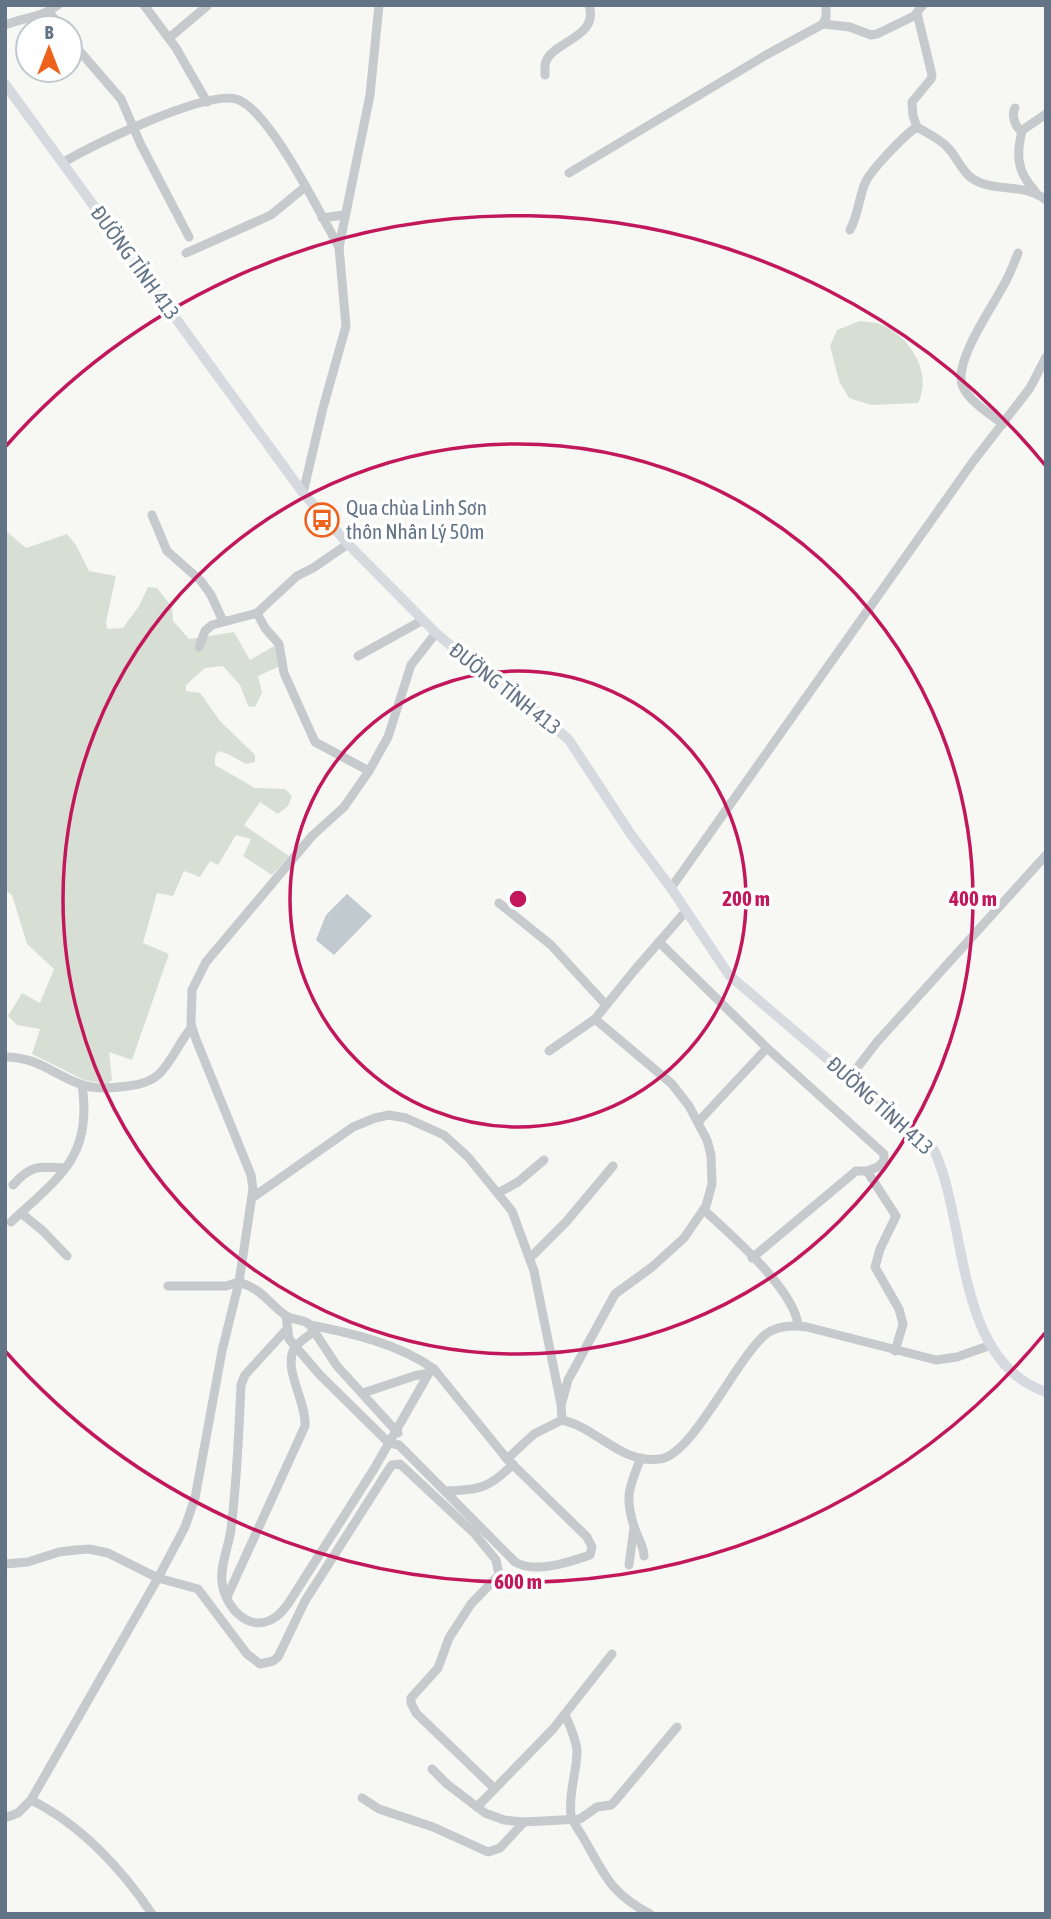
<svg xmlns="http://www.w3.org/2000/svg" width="1051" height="1919" viewBox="0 0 1051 1919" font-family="'Asap Condensed',sans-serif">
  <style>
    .green { fill: #d7dfd4 }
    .water { fill: #c0cacf }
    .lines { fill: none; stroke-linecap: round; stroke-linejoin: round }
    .minor { stroke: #c6cacd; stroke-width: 9 }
    .major { stroke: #d6dadf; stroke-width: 10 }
    .ring { fill: none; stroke: #c2185b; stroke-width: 3.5 }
    .labels { text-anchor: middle; stroke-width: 7; stroke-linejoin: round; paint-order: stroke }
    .street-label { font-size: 21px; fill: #647487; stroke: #fff }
    .poi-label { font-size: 21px; fill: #647487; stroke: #fff; text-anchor: start }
    .centre { fill: #c2185b; stroke: #fff; stroke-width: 3.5 }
    .ring-label { font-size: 21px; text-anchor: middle; font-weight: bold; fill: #c2185b; stroke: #fff; stroke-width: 7; stroke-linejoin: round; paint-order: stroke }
  </style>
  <rect width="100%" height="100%" fill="#f7f7f4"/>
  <g class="green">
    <path d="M860 321C867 322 876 322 882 325 911 337 933 375 918 403L871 405 849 398 839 381 830 346 837 330Z"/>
    <path d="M5 530 26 548 67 534 76 545 89 571 116 576 106 622 107 629 123 628 139 606 148 587 157 588 172 607 173 621 189 639 234 632 250 660 276 645 281 650 278 667 258 676 262 693 255 707 248 706 240 685 223 666 205 668 186 685V691L200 693 220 721 255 755V762L246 764 228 754 218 751 215 757V765L255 788 285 789 292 796 288 806 278 814 260 802 244 825 289 856 272 875 243 856 251 839 236 835 218 865 210 861 200 877 184 871 173 896 157 893 143 943 169 954 132 1060 109 1052 112 1080 107 1084 84 1080 32 1054 40 1029 17 1025 8 1016 22 993 40 1003 54 969 27 944 12 895 5 890Z"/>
  </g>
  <path class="water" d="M347 894 372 916 334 955 316 940 326 915Z"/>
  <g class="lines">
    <g class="minor">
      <path d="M144 5 176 48 207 102"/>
      <path d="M49 12 62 28"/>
      <path d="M917 13 932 75 931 79 912 102 913 116 917 127C928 134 941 139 949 149 958 159 962 172 973 179 995 193 1023 182 1046 200"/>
      <path d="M823 24 850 27 871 35 877 34 914 16 923 5"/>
      <path d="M5 25C25 17 39 19 58 5"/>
      <path d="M169 38 207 6"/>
      <path d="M70 40 121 99 141 145 189 237"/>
      <path d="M545 75C545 69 544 64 547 59 557 41 599 36 589 5"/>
      <path d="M1015 108C1011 115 1015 126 1021 131L1046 114"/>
      <path d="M1022 131C1016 155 1017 172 1035 191"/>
      <path d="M62 163C93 145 203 91 236 99 269 108 321 216 339 247"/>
      <path d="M569 173 766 55 823 24 826 17V5"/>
      <path d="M322 218 344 215"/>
      <path d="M850 230C858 215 859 198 865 183 871 170 905 134 917 127"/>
      <path d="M186 253 271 215 305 187"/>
      <path d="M1003 424C990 414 970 402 963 387 952 364 991 309 1002 288 1009 277 1013 266 1018 253"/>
      <path d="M303 493 323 408 346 326 339 247 370 95 379 5"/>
      <path d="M152 515 167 551 201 581 211 595 223 621"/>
      <path d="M257 613 265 628 279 644 284 673 315 742 369 771"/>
      <path d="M199 647 205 631 212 625 257 613 297 576 313 568 348 544"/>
      <path d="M358 656 423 620"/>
      <path d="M671 888 972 463 1030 388 1046 357"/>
      <path d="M499 903 551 945 606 1005"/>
      <path d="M659 942 767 1048 884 1154V1161L878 1167 867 1171 896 1216 880 1249 875 1267 899 1309 903 1324 895 1351"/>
      <path d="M549 1051 595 1019 633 972 686 911"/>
      <path d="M5 1057C38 1057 52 1074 80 1084 95 1090 112 1088 128 1086 139 1085 149 1083 158 1075 172 1062 179 1042 192 1027"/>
      <path d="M850 1077 877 1042 1046 855"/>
      <path d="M698 1122 767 1048"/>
      <path d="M13 1185C30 1165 39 1166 65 1168"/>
      <path d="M498 1193 518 1182 544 1160"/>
      <path d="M252 1198 353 1127 375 1118 389 1115 406 1118 444 1135 468 1157 512 1211 534 1271 561 1404 562 1420 534 1434 507 1459"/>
      <path d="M704 1210C731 1235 794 1289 798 1325"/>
      <path d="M21 1213 43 1231 67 1256"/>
      <path d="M11 1222C59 1177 93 1157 82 1085"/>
      <path d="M530 1258 566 1222 613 1166"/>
      <path d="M752 1258 856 1171H867"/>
      <path d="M168 1286H226L239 1282C265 1291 266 1301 285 1315 292 1321 303 1318 310 1325L337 1366 398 1433"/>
      <path d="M286 1316 289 1339 320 1375 389 1443 399 1445 515 1562C535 1574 570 1562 590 1555L592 1547 587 1537 507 1459 434 1369C399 1344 352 1333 310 1325"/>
      <path d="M286 1330 245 1375 241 1385C239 1433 237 1481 231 1529 229 1546 220 1565 222 1582 225 1608 251 1636 277 1616 281 1613 285 1608 288 1604L374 1469 429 1373 434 1369"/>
      <path d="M363 1393 414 1376 429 1373"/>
      <path d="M562 1402 568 1380 615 1294 652 1267 684 1238 706 1206 712 1184 711 1155 707 1140 689 1106 672 1084 595 1019"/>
      <path d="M562 1420C598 1428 620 1464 660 1459 693 1455 737 1357 766 1334 778 1325 794 1325 807 1327L936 1360 957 1357 991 1345"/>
      <path d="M641 1458C629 1487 624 1498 635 1529 638 1538 644 1547 644 1556"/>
      <path d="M445 1491C478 1490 489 1489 513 1464"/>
      <path d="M5 1564 28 1562 59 1552 76 1550 89 1549 108 1553 158 1578 198 1589 247 1654 260 1664 273 1661 278 1657 305 1601 389 1469 392 1465 400 1464 474 1533 496 1560 499 1575 471 1604 449 1638 438 1668 411 1698V1703L416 1713 494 1788"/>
      <path d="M629 1565 634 1528"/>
      <path d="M227 1597 305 1426C307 1403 283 1369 294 1349 298 1342 308 1336 315 1331"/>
      <path d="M565 1715C570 1726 576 1738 577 1751 577 1772 568 1794 571 1815 573 1824 580 1831 584 1839 605 1875 610 1893 650 1914"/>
      <path d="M432 1769 447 1784 485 1813 504 1820 524 1822 580 1819 597 1807 611 1805 615 1801 677 1727"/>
      <path d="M362 1798 379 1809 433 1827 488 1852 500 1848 524 1822"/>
      <path d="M31 1800C80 1824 122 1869 152 1914"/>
      <path d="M477 1807 553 1729 612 1654"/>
      <path d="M5 1818 18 1813 31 1800 158 1578 185 1527 195 1498 222 1351 239 1282 253 1189 251 1175 197 1042 191 1025 192 990 206 962 312 836 344 807 369 771 388 737 411 665 436 633"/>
    </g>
    <path class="major" d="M5 84 303 493 348 544 436 633 494 683 534 709 569 740 630 833 671 888 729 975 934 1150C968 1222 954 1361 1046 1392"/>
  </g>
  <g class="ring">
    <circle cx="518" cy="899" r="228"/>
    <circle cx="518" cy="899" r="455"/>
    <path d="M1045 1333A683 683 0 0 1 6 1352M6 446A683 683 0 0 1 1045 465"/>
  </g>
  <defs>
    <symbol id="bus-ring" viewBox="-11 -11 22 22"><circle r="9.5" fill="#fff" stroke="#ed621d" stroke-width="1.5"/><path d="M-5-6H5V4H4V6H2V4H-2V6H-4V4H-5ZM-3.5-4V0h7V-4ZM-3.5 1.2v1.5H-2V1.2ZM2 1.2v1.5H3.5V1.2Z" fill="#ed621d"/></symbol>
  </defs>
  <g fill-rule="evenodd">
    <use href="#bus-ring" x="303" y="501" width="38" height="38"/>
  </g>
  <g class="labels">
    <g class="street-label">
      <text transform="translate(135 263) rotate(54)" y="7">ĐƯỜNG TỈNH 413</text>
      <text transform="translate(505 689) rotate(38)" y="7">ĐƯỜNG TỈNH 413</text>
      <text transform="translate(880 1106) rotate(42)" y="7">ĐƯỜNG TỈNH 413</text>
    </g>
    <g class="poi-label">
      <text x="346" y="515">Qua chùa Linh Sơn<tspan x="346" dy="24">thôn Nhân Lý 50m</tspan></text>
    </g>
  </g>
  <circle cx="518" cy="899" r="10" class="centre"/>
  <g class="ring-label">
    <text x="746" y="906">200 m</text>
    <text x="973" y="906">400 m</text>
    <text x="518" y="1589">600 m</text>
  </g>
  <rect width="1051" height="1919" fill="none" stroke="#647487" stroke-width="14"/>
  <g transform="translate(49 49)"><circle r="33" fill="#ffffff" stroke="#c1c7cf" stroke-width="2"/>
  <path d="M0-5L12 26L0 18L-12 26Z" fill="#ed621d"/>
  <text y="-10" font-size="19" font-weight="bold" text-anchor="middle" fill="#647487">B</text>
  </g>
</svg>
